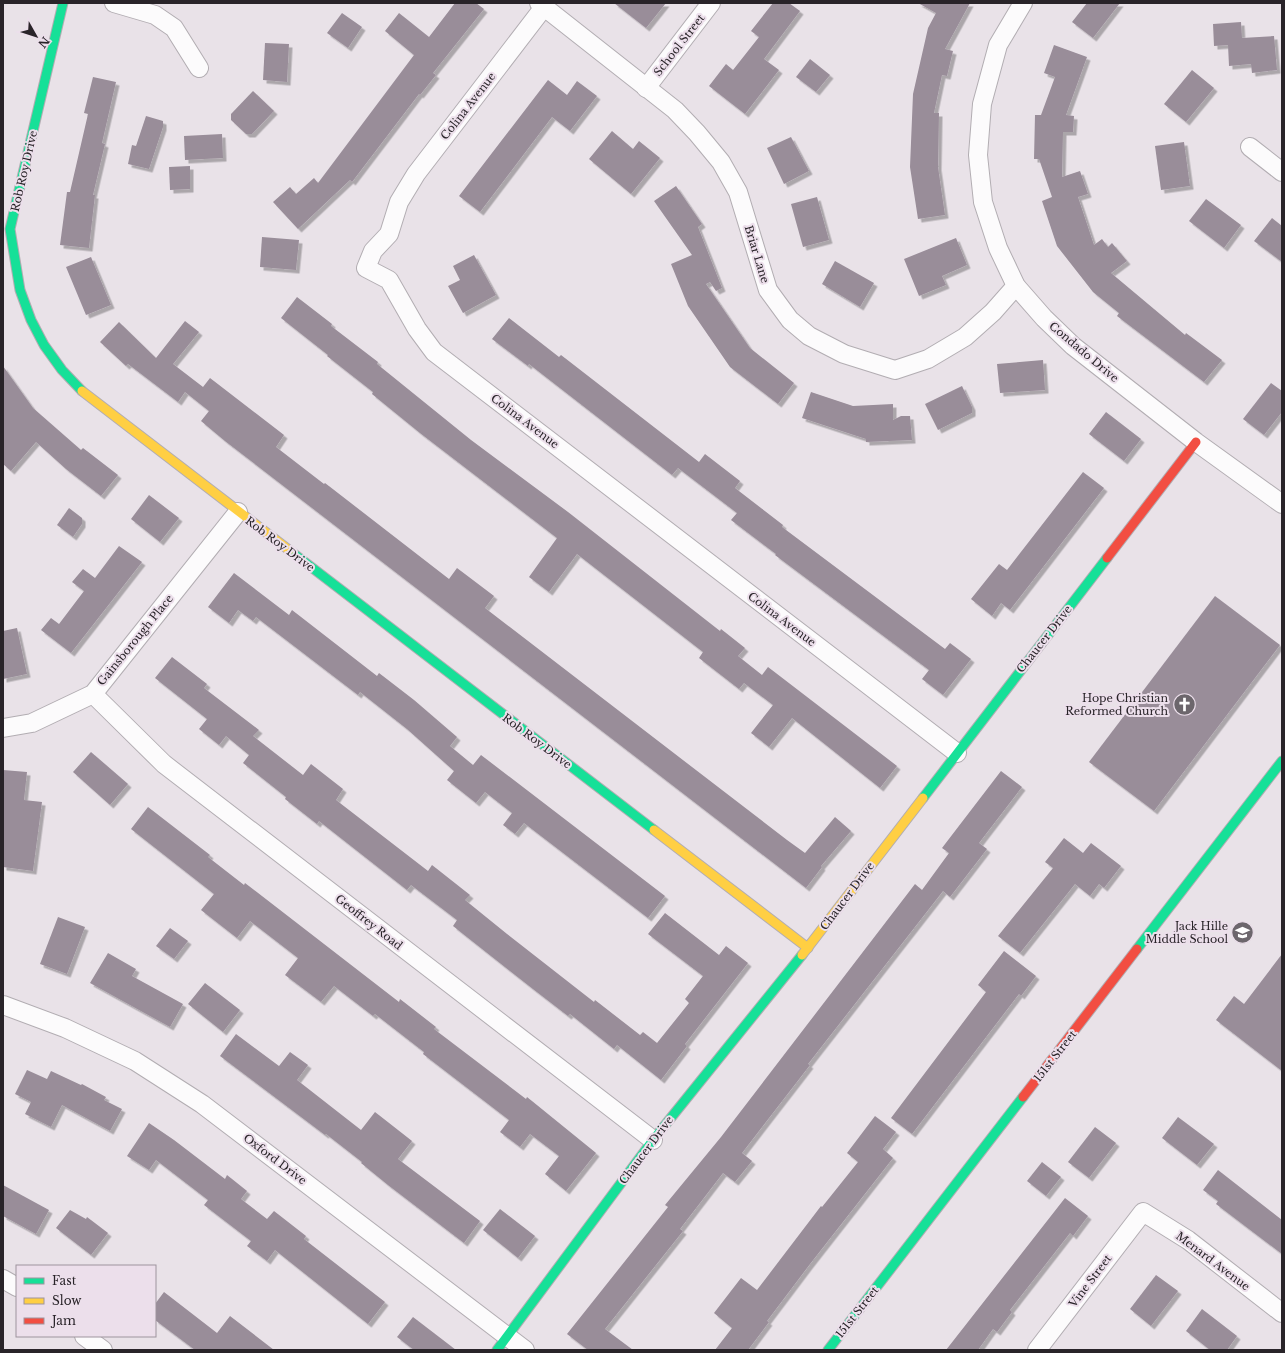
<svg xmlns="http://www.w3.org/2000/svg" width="1285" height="1353" viewBox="0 0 1285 1353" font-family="'Libre Baskerville',serif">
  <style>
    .building { fill: #998d99; filter: url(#shadow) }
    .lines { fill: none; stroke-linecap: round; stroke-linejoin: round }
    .street-casing { stroke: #b2adb2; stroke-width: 20 }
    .fast-casing { stroke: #b2adb2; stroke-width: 11 }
    .slow-casing { stroke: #b2adb2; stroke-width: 11 }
    .jam-casing { stroke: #b2adb2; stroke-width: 11 }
    .street { stroke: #fcfbfc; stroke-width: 18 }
    .fast { stroke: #16e098; stroke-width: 9 }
    .slow { stroke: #ffcf43; stroke-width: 9 }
    .jam { stroke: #f24e42; stroke-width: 9 }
    .labels { text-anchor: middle; stroke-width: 4; stroke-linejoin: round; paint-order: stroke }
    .street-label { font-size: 11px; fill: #292429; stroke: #ecdfeb }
    .poi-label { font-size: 11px; fill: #292429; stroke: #ecdfeb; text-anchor: end }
  </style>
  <defs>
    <filter id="shadow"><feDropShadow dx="3.5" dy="3.5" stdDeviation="0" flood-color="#0004"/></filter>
  </defs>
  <rect width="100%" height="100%" fill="#e9e2e8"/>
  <g class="building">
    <path d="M455 3H476L484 9 433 73 436 75 420 95 419 94 352 182 350 180 298 229 273 202 290 187 296 194 314 178 318 183 414 55 385 31 399 13 429 37Z"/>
    <path d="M614 3H666L646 28Z"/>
    <path d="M773 3H789L800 11 764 59 779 70 745 114 709 86 726 64 733 70 759 37 751 31Z"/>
    <path d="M918 3H970L945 49 953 51 947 76 942 75 934 113H939L938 167 945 215 918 219 910 167 913 94 928 28 936 13Z"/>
    <path d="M1087 3H1120L1093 38 1072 22Z"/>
    <path d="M342 13 362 27 348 48 327 33Z"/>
    <path d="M1241 22 1242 38 1274 36 1277 70 1252 73 1251 64 1229 66 1228 45 1214 46 1213 24Z"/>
    <path d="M265 43 289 44 287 82 263 80Z"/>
    <path d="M1054 45 1087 57 1066 115 1074 116 1073 132H1063L1062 177 1080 171 1088 194 1078 197 1094 245 1102 239 1108 247 1112 243 1127 261 1111 273 1185 335 1186 333 1222 360 1204 382 1117 316 1119 313 1093 292 1057 246 1042 201 1052 197 1039 159H1034L1035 115H1041L1055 77 1044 73Z"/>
    <path d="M810 59 830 75 816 92 796 77Z"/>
    <path d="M1192 70 1214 88 1186 122 1164 104Z"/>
    <path d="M93 77 116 82 102 143 105 144 93 195H95L89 248 60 245 67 192H70L88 114 84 113Z"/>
    <path d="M548 80 567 95 577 81 597 96 570 131 552 117 480 212 459 196Z"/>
    <path d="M253 91 274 111 252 134H246L231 120V114Z"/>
    <path d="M146 116 163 121V127L149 169 128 164 132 145 136 146Z"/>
    <path d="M612 131 633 149 639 141 660 158 631 194 589 159Z"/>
    <path d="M222 134 223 158 185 160 184 136Z"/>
    <path d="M791 137 809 171 784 184 767 148Z"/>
    <path d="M1184 142 1190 186 1161 190 1155 146Z"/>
    <path d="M190 166V189L170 190 169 167Z"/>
    <path d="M676 186 702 224 698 227 722 288 716 291 710 282 706 284 750 348 794 383 778 404 730 367 688 306 671 264 692 255 654 201Z"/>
    <path d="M817 197 829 240 803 247 791 204Z"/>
    <path d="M1206 199 1241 225 1224 248 1189 221Z"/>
    <path d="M1272 218 1282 226V262L1254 241Z"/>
    <path d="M262 237 299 240 296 270 260 267Z"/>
    <path d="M956 238 967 265 942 276 946 285 919 296 904 259Z"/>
    <path d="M474 255 496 295 463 313 448 286 460 280 453 266Z"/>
    <path d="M91 257 111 305 86 315 66 267Z"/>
    <path d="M835 261 874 283 860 307 822 284Z"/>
    <path d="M297 297 332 324 331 326 378 362 377 364 471 440 568 512 720 631 721 629 745 648 738 656 762 675 768 667 897 766 880 788 792 718 769 747 751 733 773 705 744 683 739 689 699 658 703 652 577 554 549 592 529 577 557 538 420 433 372 394 373 392 327 356 328 355 281 318Z"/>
    <path d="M509 318 559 357 561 355 699 462 705 454 740 481 735 488 783 525 782 527 945 649 950 643 971 659 943 695 922 679 929 670 775 555 776 554 731 520 737 513 678 468 672 475 529 364 528 366 492 339Z"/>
    <path d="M185 321 199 332 173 364 203 387 210 378 284 435 276 447 324 484 325 483 449 579 457 568 494 596 485 608 787 840 805 853 835 817 851 831 821 866 822 867 806 888 225 441 201 421 209 411 185 392 178 402 128 364 126 366 100 342 119 322 156 358Z"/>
    <path d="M1043 360 1045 390 1000 393 997 364Z"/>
    <path d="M3 366 33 408 81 450 83 448 118 475 101 496 66 469 36 442 11 471 3 464Z"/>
    <path d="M1271 383 1282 391V412L1264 435 1243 419Z"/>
    <path d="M962 386 972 407V413L938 430 925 404Z"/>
    <path d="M811 392 853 406 893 404V420L901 416H910L912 440 866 442V439L802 418Z"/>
    <path d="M1106 412 1141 439 1124 461 1089 434Z"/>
    <path d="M1083 472 1104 488 1010 610 1001 603 992 616 971 599 999 564 1007 570Z"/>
    <path d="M149 495 179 518 160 542 131 519Z"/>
    <path d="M69 508 82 518V524L73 537 57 525Z"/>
    <path d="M119 546 142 562 71 653 41 630 51 618 59 624 84 591 72 582 83 569 95 578Z"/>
    <path d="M234 573 289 615 292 610 377 676 379 673 414 700 457 737 450 746 473 765 481 755 665 896 648 918 524 823 515 834 503 825 512 813 485 792 476 803 447 780 454 771 407 729 360 692 358 695 256 617 253 621 238 610 229 623 208 607Z"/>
    <path d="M1215 596 1280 645 1154 811 1089 762Z"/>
    <path d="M17 628 27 674 3 679V631Z"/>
    <path d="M172 657 207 684 204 688 259 730 253 736 303 775 311 764 343 789 336 800 428 871 432 865 470 895 465 900 507 934 594 1002 595 1000 640 1035 643 1032 657 1043 689 1003 685 999 703 976 648 934 665 913 719 955 726 946 748 963 685 1044 687 1046 661 1080 617 1045 614 1049 570 1014 568 1016 533 989 453 926 457 920 411 885 407 890 319 821 317 824 285 799 286 797 243 763 249 755 226 736 219 745 199 729 207 719 155 678Z"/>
    <path d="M91 752 128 784 110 805 73 772Z"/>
    <path d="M3 770 27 772 24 800 42 802 33 871 3 867Z"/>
    <path d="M1001 771 1022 787 979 843 987 849 950 897 943 891 808 1064 810 1065 742 1153 752 1161 735 1182 723 1173 680 1229 683 1231 605 1329 633 1350H588L567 1334 668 1207 665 1205 721 1137 915 884 922 890 949 853 942 848Z"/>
    <path d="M148 807 210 855 208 857 244 885 245 883 399 1002 400 999 436 1027 434 1029 526 1099 527 1097 596 1153 566 1191 545 1174 559 1156 530 1134 520 1147 500 1132 509 1120 423 1054 424 1052 375 1014 373 1016 334 986 321 1002 285 975 298 958 250 921 237 938 201 910 214 894 131 829Z"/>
    <path d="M1064 838 1083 853 1091 843 1121 866 1104 888 1099 884 1090 896 1075 884 1020 953 998 936 1053 868 1045 862Z"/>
    <path d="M58 917 85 927 67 974 40 964Z"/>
    <path d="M170 928 188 941 174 959 156 946Z"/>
    <path d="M1004 951 1036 976 1021 996 1019 994 912 1134 891 1118 986 992 978 985Z"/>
    <path d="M108 953 136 969 132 976 183 1004 170 1027 90 983Z"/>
    <path d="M1282 954V1071L1216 1020 1234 996 1244 1004Z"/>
    <path d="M205 983 240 1010 223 1032 188 1004Z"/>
    <path d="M236 1034 279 1066 290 1052 308 1065 297 1080 361 1130 375 1112 412 1141 398 1159 480 1221 464 1243 388 1185 361 1163 362 1162 326 1134 325 1135 220 1056Z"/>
    <path d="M27 1070 47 1079 51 1071 81 1085 82 1084 106 1097 104 1100 122 1109 110 1131 62 1105 51 1127 25 1114 31 1102 15 1094Z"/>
    <path d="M875 1116 896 1132 883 1149 893 1158 810 1264 767 1321 769 1322 748 1350H715L732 1328 714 1313 741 1278 757 1290 821 1206 822 1207 858 1162 847 1153Z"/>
    <path d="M1178 1117 1214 1144 1197 1165 1162 1138Z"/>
    <path d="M149 1123 174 1140 225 1179 227 1175 247 1191 241 1199 267 1219 274 1211 306 1236 304 1239 385 1302 368 1324 275 1250 267 1261 247 1246 251 1241 204 1205 208 1200 156 1160 149 1170 127 1156Z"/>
    <path d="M1095 1127 1116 1143 1089 1178 1068 1162Z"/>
    <path d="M1042 1162 1061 1177 1046 1196 1027 1181Z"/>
    <path d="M1218 1170 1282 1220V1254L1216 1204 1218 1201 1203 1190Z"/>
    <path d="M3 1185 49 1210 36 1234 3 1216Z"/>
    <path d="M1065 1198 1088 1216 1073 1236 1070 1233 1010 1310 1012 1312 997 1332 993 1329 978 1350H946Z"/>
    <path d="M500 1209 535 1236 518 1258 483 1230Z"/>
    <path d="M70 1210 86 1219 87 1217 108 1233 91 1255 56 1228Z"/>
    <path d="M1156 1275 1178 1291 1151 1326 1130 1309Z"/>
    <path d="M164 1292 217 1333 230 1316 274 1350H195L155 1320V1304Z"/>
    <path d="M1202 1309 1237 1336 1227 1350H1210L1186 1331Z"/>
    <path d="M413 1317 456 1350H414L397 1337Z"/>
  </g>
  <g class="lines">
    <defs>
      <g id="street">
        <path d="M114 3 155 15 174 28 199 68"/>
        <path d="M539 3 675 110 697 133 721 162 738 192 768 290 790 320 809 336 844 354 895 370 928 359 965 337 993 312 1016 286"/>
        <path d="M1023 3 998 45 982 104 978 155 983 202 998 248 1016 286 1044 318 1073 346 1196 442 1282 504"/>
        <path d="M544 7 416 174 399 202 389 234 373 251 366 268 389 280 417 329 434 352 957 753"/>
        <path d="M646 88 711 3"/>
        <path d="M1250 147 1282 172"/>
        <path d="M93 694 164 764 653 1140"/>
        <path d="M3 728 32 723 93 694 238 512"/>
        <path d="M3 1005 65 1028 135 1061 202 1104 525 1350"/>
        <path d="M3 1279 17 1287"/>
        <path d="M84 1336 103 1350"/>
        <path d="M1037 1350 1143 1212 1188 1240 1282 1313"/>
      </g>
      <g id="fast">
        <path d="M63 3 10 229 20 290 31 320 44 345 62 370 82 391"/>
        <path d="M289 550 654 830"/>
        <path d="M923 798 1107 558"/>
        <path d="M1137 949 1282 761"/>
        <path d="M497 1350 653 1140 802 955"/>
        <path d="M828 1350 1023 1097"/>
      </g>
      <g id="slow">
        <path d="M82 391 289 550"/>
        <path d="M654 830 808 948"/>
        <path d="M802 955 923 798"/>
      </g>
      <g id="jam">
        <path d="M1107 558 1196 442"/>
        <path d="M1023 1097 1137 949"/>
      </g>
    </defs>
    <use href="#street" class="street-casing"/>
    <use href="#fast" class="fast-casing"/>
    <use href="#slow" class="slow-casing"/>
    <use href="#jam" class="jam-casing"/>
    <use href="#street" class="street"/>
    <use href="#fast" class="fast"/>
    <use href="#slow" class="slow"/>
    <use href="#jam" class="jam"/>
  </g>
  <defs>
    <symbol id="church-disc" viewBox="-11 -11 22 22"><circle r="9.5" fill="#6c666c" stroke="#ecdfeb"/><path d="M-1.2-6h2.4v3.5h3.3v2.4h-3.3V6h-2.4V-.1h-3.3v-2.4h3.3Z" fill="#fff"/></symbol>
    <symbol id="school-disc" viewBox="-11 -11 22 22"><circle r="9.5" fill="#6c666c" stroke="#ecdfeb"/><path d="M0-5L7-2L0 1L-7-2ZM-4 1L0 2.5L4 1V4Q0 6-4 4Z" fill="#fff"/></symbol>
  </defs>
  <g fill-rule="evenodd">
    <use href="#church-disc" x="1172" y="692" width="25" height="25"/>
    <use href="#school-disc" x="1230" y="920" width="25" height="25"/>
  </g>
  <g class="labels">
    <g class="street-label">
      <text transform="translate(679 45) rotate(-52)" y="4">School Street</text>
      <text transform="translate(468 106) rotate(-52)" y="4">Colina Avenue</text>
      <text transform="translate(24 171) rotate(-77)" y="4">Rob Roy Drive</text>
      <text transform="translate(757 254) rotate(73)" y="4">Briar Lane</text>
      <text transform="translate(1084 352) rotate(40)" y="4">Condado Drive</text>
      <text transform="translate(525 421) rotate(37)" y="4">Colina Avenue</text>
      <text transform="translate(280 544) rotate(37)" y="4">Rob Roy Drive</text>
      <text transform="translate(782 619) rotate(37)" y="4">Colina Avenue</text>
      <text transform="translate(1044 639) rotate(-52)" y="4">Chaucer Drive</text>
      <text transform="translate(135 640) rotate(-51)" y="4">Gainsborough Place</text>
      <text transform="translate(537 741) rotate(37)" y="4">Rob Roy Drive</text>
      <text transform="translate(847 896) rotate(-53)" y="4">Chaucer Drive</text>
      <text transform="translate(369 922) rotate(38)" y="4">Geoffrey Road</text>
      <text transform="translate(1055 1056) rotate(-52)" y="4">151st Street</text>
      <text transform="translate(646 1150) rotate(-53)" y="4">Chaucer Drive</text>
      <text transform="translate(275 1159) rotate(37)" y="4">Oxford Drive</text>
      <text transform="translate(1213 1261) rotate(37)" y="4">Menard Avenue</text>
      <text transform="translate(1090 1281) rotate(-53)" y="4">Vine Street</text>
      <text transform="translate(857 1312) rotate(-52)" y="4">151st Street</text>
    </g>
    <g class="poi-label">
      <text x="1168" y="702">Hope Christian<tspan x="1168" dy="13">Reformed Church</tspan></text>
      <text x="1228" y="930">Jack Hille<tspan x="1228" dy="13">Middle School</tspan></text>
    </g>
  </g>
  <rect width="1285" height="1353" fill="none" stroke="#292429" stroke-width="8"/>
  <rect x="16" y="1265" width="140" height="72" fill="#ecdfeb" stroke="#9e949d"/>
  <rect x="24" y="1278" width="20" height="6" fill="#16e098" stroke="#9e949d"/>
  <text x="52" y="1285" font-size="12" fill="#292429">Fast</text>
  <rect x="24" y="1298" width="20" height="6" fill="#ffcf43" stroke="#9e949d"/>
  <text x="52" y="1305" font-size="12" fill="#292429">Slow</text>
  <rect x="24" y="1318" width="20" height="6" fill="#f24e42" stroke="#9e949d"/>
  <text x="52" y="1325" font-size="12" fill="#292429">Jam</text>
  <g transform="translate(36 36) rotate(129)" stroke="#ecdfeb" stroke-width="3" paint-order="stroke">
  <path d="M0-3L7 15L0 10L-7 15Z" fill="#292429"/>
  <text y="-6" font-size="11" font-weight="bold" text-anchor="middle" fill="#292429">N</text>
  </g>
</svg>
